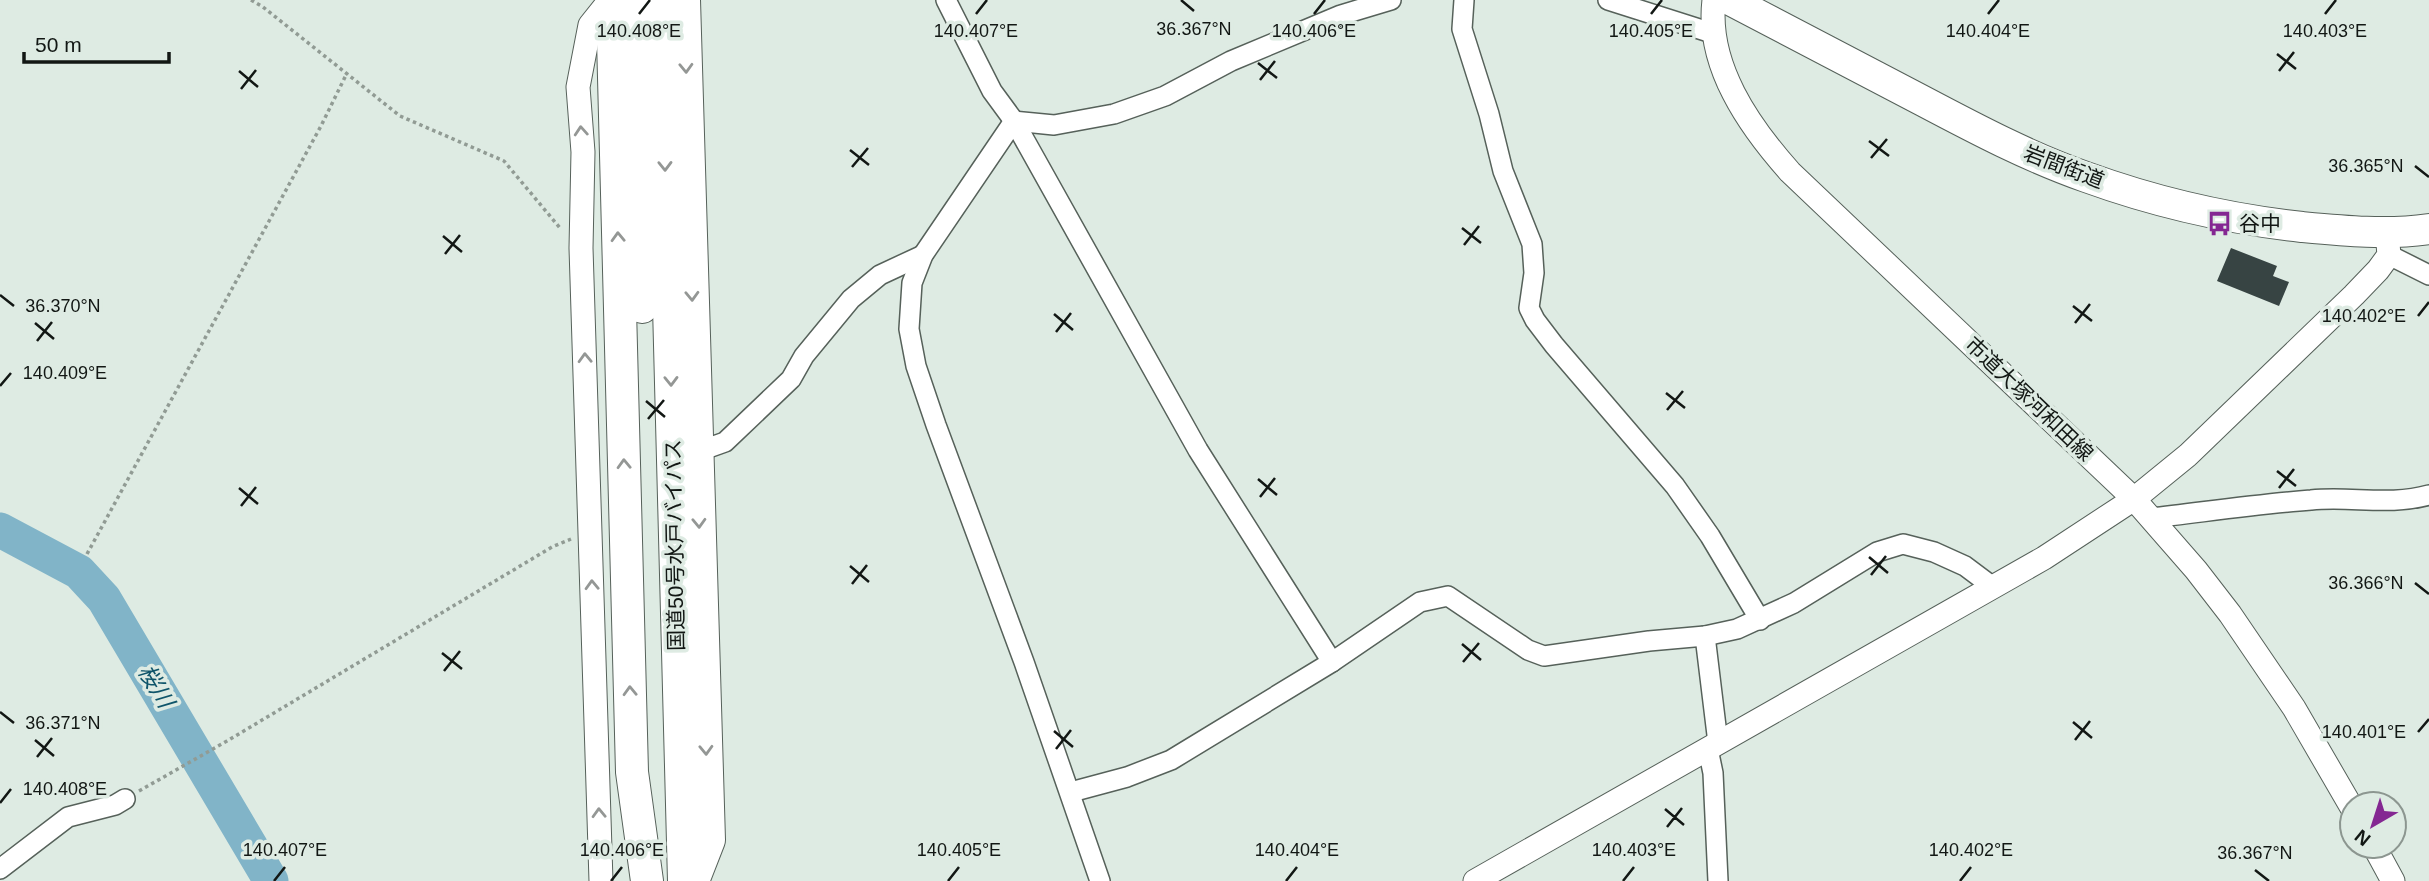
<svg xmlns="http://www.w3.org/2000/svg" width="2429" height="881" viewBox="0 0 2429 881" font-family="Helvetica,'Noto Sans JP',sans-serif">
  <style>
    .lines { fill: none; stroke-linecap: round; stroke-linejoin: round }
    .river { stroke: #81b4c8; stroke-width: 35 }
    .building { fill: #374443 }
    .minor-casing { stroke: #56615a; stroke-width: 22 }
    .tertiary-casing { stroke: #56615a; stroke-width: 25 }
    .primary-casing { stroke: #56615a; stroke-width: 32 }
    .trunk-casing { stroke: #56615a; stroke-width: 34 }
    .path { stroke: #919b94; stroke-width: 3.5; stroke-dasharray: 3.5 3.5; stroke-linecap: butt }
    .minor { stroke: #fff; stroke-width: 19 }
    .tertiary { stroke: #fff; stroke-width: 23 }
    .primary { stroke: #fff; stroke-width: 30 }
    .trunk { stroke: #fff; stroke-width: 32 }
    .oneway { stroke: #949795 }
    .ticks { fill: none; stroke: #121714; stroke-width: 2.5 }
    .labels { text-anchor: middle; stroke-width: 7; stroke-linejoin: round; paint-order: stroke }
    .street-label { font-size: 21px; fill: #121714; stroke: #deebe3 }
    .poi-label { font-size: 21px; fill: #121714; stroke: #deebe3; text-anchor: start }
    .water-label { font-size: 23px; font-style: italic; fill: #0f556a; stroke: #deebe3 }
    .ticks-label { font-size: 18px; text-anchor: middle; fill: #121714; stroke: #deebe3; stroke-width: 7; stroke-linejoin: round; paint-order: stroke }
  </style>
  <rect width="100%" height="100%" fill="#deebe3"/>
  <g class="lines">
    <path class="river" d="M0 530 79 572 104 599 271 881"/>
  </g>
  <path class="building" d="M2231 248 2277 266 2273 276 2289 282 2279 306 2217 281Z"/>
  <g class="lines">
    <defs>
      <g id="minor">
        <path d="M946 0 992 91 1014 121 1198 450 1332 662"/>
        <path d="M1464 0 1462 29 1489 114 1503 171 1532 244 1534 273 1529 308 1535 320 1554 345 1675 486 1710 536 1760 620"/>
        <path d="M1608 0 1715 34"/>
        <path d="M1014 121 923 255 912 283 909 329 916 366 936 425 1024 662 1100 881"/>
        <path d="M1014 121 1054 125 1114 114 1165 96 1231 61 1341 15 1391 0"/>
        <path d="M2389 255 2429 275"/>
        <path d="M697 452 725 442 791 379 804 356 851 299 880 275 923 255"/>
        <path d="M2151 518C2204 512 2258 504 2311 500 2351 496 2390 506 2429 495"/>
        <path d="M1705 636 1718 743"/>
        <path d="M1708 749 1713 773 1718 881"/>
        <path d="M1071 792 1127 777 1171 760 1332 662 1420 602 1448 596 1528 650 1544 656 1649 641 1705 636 1737 629 1794 603 1877 552 1903 544 1934 552 1965 566 1993 587"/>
        <path d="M0 869 68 817 115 805 125 799"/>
      </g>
      <g id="tertiary">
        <path d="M1714 0C1706 65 1749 126 1790 172L2134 499 2196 570 2230 614 2294 708 2352 808"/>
        <path d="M2374 846 2393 881"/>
        <path d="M601 881 581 248 583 152 578 87 590 25 610 0"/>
        <path d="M1475 881 2044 558 2134 499 2188 455 2354 295 2378 270 2389 255 2387 233"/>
      </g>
      <path id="primary" d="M1730 0C1794 34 1859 67 1923 101 1976 129 2029 157 2086 177 2155 202 2229 219 2302 227 2345 231 2387 235 2429 229"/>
      <g id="trunk">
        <path d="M612 0 632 772 647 881"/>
        <path d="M634 0 642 307"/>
        <path d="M661 0 684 881"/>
        <path d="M684 0 709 840 693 881"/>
      </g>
    </defs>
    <use href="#minor" class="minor-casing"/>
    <use href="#tertiary" class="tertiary-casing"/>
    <use href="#primary" class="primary-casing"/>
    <use href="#trunk" class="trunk-casing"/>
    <g class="path">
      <path d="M251 0 263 7 400 116 504 161 560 228"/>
      <path d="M87 554 321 126 347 73"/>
      <path d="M139 791 227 741 552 547 571 539"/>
    </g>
    <use href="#minor" class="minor"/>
    <use href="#tertiary" class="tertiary"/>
    <use href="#primary" class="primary"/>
    <use href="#trunk" class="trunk"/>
  </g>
  <defs><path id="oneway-chevron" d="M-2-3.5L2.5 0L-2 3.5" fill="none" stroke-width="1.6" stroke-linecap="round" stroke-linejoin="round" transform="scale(1.75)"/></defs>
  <g class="oneway">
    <use href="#oneway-chevron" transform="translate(686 68) rotate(88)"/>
    <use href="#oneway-chevron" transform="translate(581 131) rotate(-94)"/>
    <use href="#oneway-chevron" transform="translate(665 166) rotate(89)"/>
    <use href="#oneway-chevron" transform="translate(618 237) rotate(-92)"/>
    <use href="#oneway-chevron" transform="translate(692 296) rotate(88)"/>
    <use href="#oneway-chevron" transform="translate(585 358) rotate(-92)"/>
    <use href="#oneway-chevron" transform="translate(671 381) rotate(89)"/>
    <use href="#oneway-chevron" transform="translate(624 464) rotate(-92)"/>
    <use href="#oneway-chevron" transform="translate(699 523) rotate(88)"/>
    <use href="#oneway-chevron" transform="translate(592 585) rotate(-92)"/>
    <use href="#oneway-chevron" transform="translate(630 691) rotate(-92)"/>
    <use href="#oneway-chevron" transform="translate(706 750) rotate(88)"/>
    <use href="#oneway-chevron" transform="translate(599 813) rotate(-92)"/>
  </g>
  <path class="ticks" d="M1181 0 1194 11M639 14 650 0M976 14 987 0M1314 14 1325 0M1651 14 1662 0M1988 14 1999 0M2325 14 2336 0M2277 54 2296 69M1258 63 1277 78M239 71 258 87M2279 71 2294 52M1260 80 1275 61M241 89 256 70M1869 141 1889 156M850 150 869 165M1871 158 1887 139M2415 166 2429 177M852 167 868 148M1462 228 1481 243M443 236 462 252M1464 245 1479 226M445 254 460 235M0 295 14 306M2073 306 2092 321M1054 314 1073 330M2418 316 2429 302M35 323 54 339M2075 323 2090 304M1056 332 1071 313M37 341 52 322M0 386 11 373M1666 393 1685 408M646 401 665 417M1667 410 1683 391M648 419 664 400M2277 471 2296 486M1258 479 1277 495M239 488 258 504M2279 488 2294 469M1260 497 1275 478M241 506 256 487M1869 557 1888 573M850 566 869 582M1871 575 1886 556M2415 583 2429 594M852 584 867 565M1462 644 1481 660M442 653 462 669M1463 662 1479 643M444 671 460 651M0 712 14 723M2073 722 2092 738M1054 731 1073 747M2418 732 2429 719M35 740 54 756M2075 740 2090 721M1056 749 1071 730M37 757 52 738M0 803 11 789M1665 809 1684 825M1667 827 1682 808M2255 870 2269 881M274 881 285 867M611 881 622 867M948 881 959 867M1286 881 1297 867M1623 881 1634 867M1960 881 1971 867"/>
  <defs>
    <symbol id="bus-bare" viewBox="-9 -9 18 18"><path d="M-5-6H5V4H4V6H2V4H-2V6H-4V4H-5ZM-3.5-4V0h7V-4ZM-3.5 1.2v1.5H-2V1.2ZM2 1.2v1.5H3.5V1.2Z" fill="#842792" stroke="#deebe3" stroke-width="2.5" paint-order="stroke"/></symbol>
  </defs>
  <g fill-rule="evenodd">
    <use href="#bus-bare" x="2202" y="206" width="35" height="35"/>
  </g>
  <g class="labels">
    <g class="street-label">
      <text transform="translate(2064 167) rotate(21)" y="7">岩間街道</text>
      <text transform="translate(2029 399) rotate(44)" y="7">市道大塚河和田線</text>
      <text transform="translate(675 545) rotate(-91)" y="7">国道50号水戸バイパス</text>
    </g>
    <g class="poi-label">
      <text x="2239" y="231">谷中</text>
    </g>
    <g class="water-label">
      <text transform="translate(156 686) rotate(59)" y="8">桜川</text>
    </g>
  </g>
  <g class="ticks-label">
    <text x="1194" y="35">36.367°N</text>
    <text x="639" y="37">140.408°E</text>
    <text x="976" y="37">140.407°E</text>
    <text x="1314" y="37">140.406°E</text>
    <text x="1651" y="37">140.405°E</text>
    <text x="1988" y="37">140.404°E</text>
    <text x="2325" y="37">140.403°E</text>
    <text x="2366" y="172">36.365°N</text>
    <text x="63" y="312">36.370°N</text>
    <text x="2364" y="322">140.402°E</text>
    <text x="65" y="379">140.409°E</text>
    <text x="2366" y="589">36.366°N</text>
    <text x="63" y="729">36.371°N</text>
    <text x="2364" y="738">140.401°E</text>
    <text x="65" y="795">140.408°E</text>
    <text x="285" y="856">140.407°E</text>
    <text x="622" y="856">140.406°E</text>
    <text x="959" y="856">140.405°E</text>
    <text x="1297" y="856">140.404°E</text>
    <text x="1634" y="856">140.403°E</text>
    <text x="1971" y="856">140.402°E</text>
    <text x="2255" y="859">36.367°N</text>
  </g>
  <g transform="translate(2373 825) rotate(219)"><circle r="33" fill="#deebe3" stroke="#8c9690" stroke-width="2"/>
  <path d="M0-5L12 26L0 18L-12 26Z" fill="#842792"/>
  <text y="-10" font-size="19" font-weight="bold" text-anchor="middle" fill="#121714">N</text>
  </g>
  <path d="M24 52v10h145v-10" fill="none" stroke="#121714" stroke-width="3.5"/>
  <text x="35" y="52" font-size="21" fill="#121714" stroke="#deebe3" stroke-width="5" paint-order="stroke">50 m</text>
</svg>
